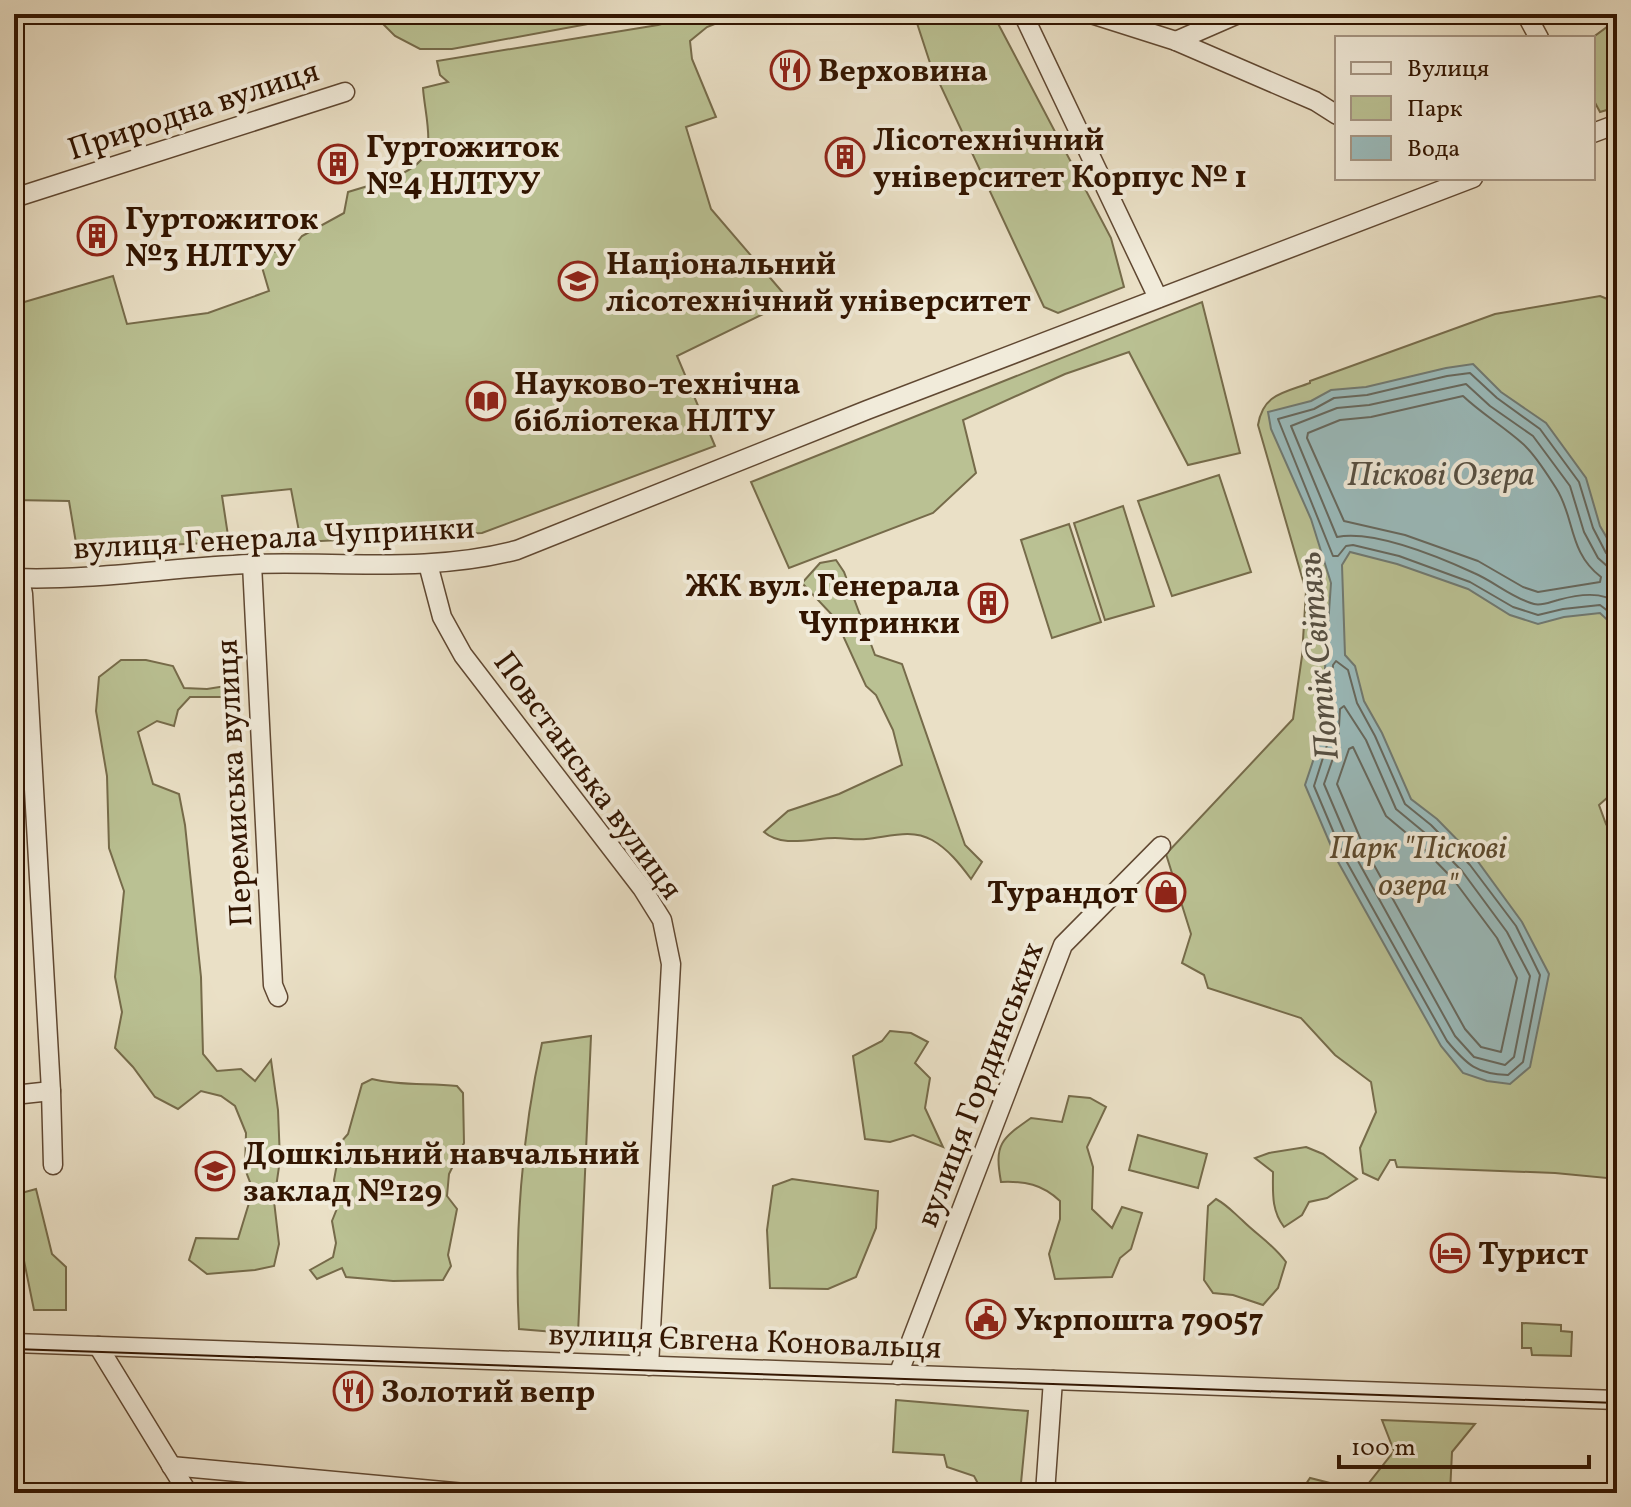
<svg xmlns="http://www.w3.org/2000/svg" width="1631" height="1507" viewBox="0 0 1631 1507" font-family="Vollkorn,serif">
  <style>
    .green { fill: #bac193; stroke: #766b4a; stroke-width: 2 }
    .water { fill: #9abbbc; stroke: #707971; stroke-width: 2 }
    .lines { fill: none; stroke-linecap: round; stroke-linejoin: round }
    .shore { stroke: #66685e; stroke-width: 2 }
    .minor-casing { stroke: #604832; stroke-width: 21 }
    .minor { stroke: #f1ebda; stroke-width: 18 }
    .tram { stroke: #321501; stroke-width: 2 }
    .labels { text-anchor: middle; stroke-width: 8; stroke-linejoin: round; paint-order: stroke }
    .poi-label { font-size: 32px; font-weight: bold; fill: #321501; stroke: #f1ebda; text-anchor: start }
    .street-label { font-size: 32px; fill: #321501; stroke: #f1ebda }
    .park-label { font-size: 32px; font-style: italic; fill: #5b492d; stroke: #f1ebda }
    .water-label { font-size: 34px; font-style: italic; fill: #564f42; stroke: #f1ebda }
  </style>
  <rect width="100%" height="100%" fill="#eae0c6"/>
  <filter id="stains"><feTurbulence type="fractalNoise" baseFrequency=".0025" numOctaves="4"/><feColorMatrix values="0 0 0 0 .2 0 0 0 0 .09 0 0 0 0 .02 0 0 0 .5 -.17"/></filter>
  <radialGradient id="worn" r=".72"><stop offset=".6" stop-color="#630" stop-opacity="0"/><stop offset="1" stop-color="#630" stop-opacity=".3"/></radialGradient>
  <g class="green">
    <path d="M373 14H642L452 49H420L395 36Z"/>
    <path d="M699 14H740L707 27 690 41 692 59 716 117 686 127 711 209 790 301 677 356 715 446 482 533 301 542 291 489 222 496 229 542 77 549 69 501 14 500V305L113 276 127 324 208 313 269 291 259 257 295 245 302 236 344 213 348 192C371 184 423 175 428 146 430 128 424 105 423 88L448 82 440 75 437 61 658 25Z"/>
    <path d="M929 14H993L1111 238 1124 287 1058 313 1044 307 930 63 916 20Z"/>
    <path d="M1607 27 1617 59V107L1600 112 1593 99 1592 38Z"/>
    <path d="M1600 296 1617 303V789L1599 805 1606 824 1617 842V1179L1555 1173 1397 1167 1395 1160H1390L1378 1180 1363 1173 1360 1148 1376 1112 1371 1082 1335 1055 1301 1018 1208 988 1204 975 1182 963 1191 934 1166 854 1293 719 1302 656 1306 591 1258 425C1263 394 1283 393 1310 383V381L1495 314Z"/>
    <path d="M1202 302 1240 453 1188 465 1129 352 1065 374 963 420 976 473 933 513 789 568 751 482Z"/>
    <path d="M1219 475 1251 572 1172 596 1138 501Z"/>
    <path d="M1123 506 1154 606 1105 620 1074 523Z"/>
    <path d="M1069 524 1101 622 1052 638 1021 540Z"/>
    <path d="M836 560 844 572 875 655 902 664 965 845 982 862 971 879C960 864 948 849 932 840 911 828 888 837 866 839 856 840 845 838 835 838 813 838 782 848 764 832L788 811 839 794 902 765 893 730 876 695 866 686 835 618 802 583 820 563Z"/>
    <path d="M121 660H146L173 666 184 688 207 689 232 685 242 693 240 704 221 697H190L178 710 174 726 157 721 138 732 153 784 179 794 185 825 201 977 203 1054 217 1071 241 1069 255 1081 271 1060 278 1110 280 1160 274 1201 279 1244 274 1266 255 1270 207 1274 189 1260 196 1238 238 1239 253 1190 245 1169 246 1133 235 1106 221 1096 201 1091 178 1109 155 1097 133 1067 115 1048 122 1012 115 977 124 891 109 848 107 776 96 711 99 677Z"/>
    <path d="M890 1031 911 1033 928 1042 915 1063 930 1078 925 1108 943 1147 913 1135 890 1142 865 1139 853 1056 882 1041Z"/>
    <path d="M591 1036 578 1334 519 1329C514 1237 522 1133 542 1043Z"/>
    <path d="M372 1079C400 1086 428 1083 457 1086L463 1093 464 1143 449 1174 447 1196 457 1209 448 1255 451 1266 443 1280 393 1281 346 1277 342 1268 317 1279 310 1270 333 1257 336 1243 332 1221 338 1206 334 1180 341 1142 348 1134 362 1084Z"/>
    <path d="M1069 1096 1090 1098 1106 1107 1087 1147 1093 1167 1092 1209 1112 1228 1122 1207 1142 1213 1131 1249 1120 1258 1112 1277 1055 1279 1049 1254 1060 1219V1201C1042 1184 1025 1181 1001 1182 994 1144 1001 1139 1031 1118L1062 1122Z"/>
    <path d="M1138 1135 1207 1154 1198 1188 1129 1170Z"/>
    <path d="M1306 1147 1323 1154 1357 1179 1327 1198 1309 1202 1302 1215 1284 1227C1271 1210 1273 1192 1273 1172L1255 1158 1269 1153Z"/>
    <path d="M792 1179 878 1191 876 1228 856 1277 828 1289 770 1288 767 1230 773 1186Z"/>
    <path d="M36 1189 52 1254 66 1267V1310H34L21 1246H14V1195Z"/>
    <path d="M1216 1199C1227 1205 1233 1212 1242 1220 1258 1236 1272 1243 1286 1262L1278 1288 1263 1305 1233 1295 1213 1293 1204 1280 1208 1206Z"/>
    <path d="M1522 1323 1561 1325V1331L1572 1332 1571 1356 1532 1355 1531 1348H1522Z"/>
    <path d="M896 1400 1028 1411 1020 1493H983L974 1476 947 1467 944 1455 893 1452Z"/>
    <path d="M1382 1420 1475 1424 1452 1452 1450 1493H1300L1310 1478 1342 1486 1368 1484 1394 1451Z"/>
  </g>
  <path class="water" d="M1473 364 1501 392 1546 423 1586 478 1600 526 1617 555V629L1600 613 1564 617 1538 624 1510 615 1468 589 1397 564 1350 552 1342 565 1345 655 1355 666 1364 701 1382 733 1411 799 1437 819 1476 859 1522 922 1549 974 1530 1067 1510 1084 1487 1081 1463 1073 1441 1046 1337 860 1305 785 1320 740 1331 583 1311 519 1271 429 1268 412 1311 401 1331 390 1366 387 1446 368Z"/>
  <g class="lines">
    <g class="shore">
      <path d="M1463 396C1482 414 1503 426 1522 443 1535 454 1547 474 1556 488 1575 517 1568 552 1601 577L1600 582 1538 592 1523 587 1478 561 1405 535 1344 521 1307 438 1308 433 1340 420 1371 417Z"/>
      <path d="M1617 557 1606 553 1593 528 1579 482 1540 429 1497 398 1470 373 1447 376 1367 395 1334 398 1314 409 1278 419 1333 556H1338L1346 546 1353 545 1399 556 1470 582 1513 607 1538 615 1563 609 1600 605 1617 618"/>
      <path d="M1617 567 1607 566 1598 558 1584 532 1570 486 1533 436 1490 406 1466 384 1369 405 1337 408 1291 426 1337 537C1374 530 1439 557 1474 573 1495 582 1512 598 1534 604 1542 606 1550 602 1558 600 1576 595 1603 590 1617 604"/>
      <path d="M1336 661 1348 670 1357 703 1375 736 1405 804 1431 825 1470 865 1516 926 1540 975 1523 1062 1508 1075C1477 1074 1467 1065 1447 1041L1344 857 1314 786 1328 742 1333 665Z"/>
      <path d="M1344 706 1366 740 1396 809 1425 833 1462 871 1507 932 1530 976 1514 1057 1505 1065 1474 1057 1455 1036 1353 852 1324 784 1338 744 1340 709Z"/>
      <path d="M1353 747 1386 816 1417 842 1453 879 1497 938 1517 978 1501 1052 1481 1047 1465 1029 1364 847 1337 784 1349 749Z"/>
    </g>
    <defs>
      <g id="minor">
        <path d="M1023 14 1158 298"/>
        <path d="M1091 14 1176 41 1315 101 1337 115"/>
        <path d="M1526 14 1539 38"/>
        <path d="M1176 41 1238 14"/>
        <path d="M1593 133 1617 124"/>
        <path d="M14 198 345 92"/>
        <path d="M252 564 273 985 278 997"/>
        <path d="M428 564 442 617 463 655 642 888 662 920 671 964 649 1366"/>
        <path d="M14 578C93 581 172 567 251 564 340 561 430 573 517 550L867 410 1473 178"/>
        <path d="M20 579 23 594 51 1091 53 1165"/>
        <path d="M14 1095 51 1091"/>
        <path d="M14 1343 1617 1400"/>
        <path d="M98 1346 188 1493"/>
        <path d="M898 1375 1063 945 1161 846"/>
        <path d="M171 1466 465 1493"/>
        <path d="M1045 1493 1053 1380"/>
      </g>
    </defs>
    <use href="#minor" class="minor-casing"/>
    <use href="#minor" class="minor"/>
    <path class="tram" d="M14 1349 1617 1403"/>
  </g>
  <defs>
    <symbol id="restaurant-ring" viewBox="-11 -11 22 22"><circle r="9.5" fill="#f1ebda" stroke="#8f2418" stroke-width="1.5"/><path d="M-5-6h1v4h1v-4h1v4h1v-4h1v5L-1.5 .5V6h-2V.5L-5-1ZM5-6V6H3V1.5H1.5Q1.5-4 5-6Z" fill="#8f2418"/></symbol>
    <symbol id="building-ring" viewBox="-11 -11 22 22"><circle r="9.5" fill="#f1ebda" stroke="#8f2418" stroke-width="1.5"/><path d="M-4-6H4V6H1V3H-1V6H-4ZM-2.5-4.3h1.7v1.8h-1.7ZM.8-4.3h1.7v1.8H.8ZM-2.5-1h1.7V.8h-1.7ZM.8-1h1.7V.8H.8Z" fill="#8f2418"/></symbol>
    <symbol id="university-ring" viewBox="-11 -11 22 22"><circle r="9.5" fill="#f1ebda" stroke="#8f2418" stroke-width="1.5"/><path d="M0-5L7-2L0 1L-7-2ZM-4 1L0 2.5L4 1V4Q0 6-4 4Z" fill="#8f2418"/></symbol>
    <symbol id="library-ring" viewBox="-11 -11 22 22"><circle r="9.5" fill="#f1ebda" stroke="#8f2418" stroke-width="1.5"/><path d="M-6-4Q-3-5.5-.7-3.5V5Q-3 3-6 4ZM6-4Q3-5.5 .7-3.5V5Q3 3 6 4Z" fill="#8f2418"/></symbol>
    <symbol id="shop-ring" viewBox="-11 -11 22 22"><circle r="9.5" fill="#f1ebda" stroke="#8f2418" stroke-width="1.5"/><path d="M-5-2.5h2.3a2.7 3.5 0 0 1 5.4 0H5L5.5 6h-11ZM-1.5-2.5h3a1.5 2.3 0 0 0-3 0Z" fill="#8f2418"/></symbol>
    <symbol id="school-ring" viewBox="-11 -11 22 22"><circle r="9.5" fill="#f1ebda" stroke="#8f2418" stroke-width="1.5"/><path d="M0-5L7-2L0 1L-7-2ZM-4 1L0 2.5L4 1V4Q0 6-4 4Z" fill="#8f2418"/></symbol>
    <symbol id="hotel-ring" viewBox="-11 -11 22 22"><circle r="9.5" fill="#f1ebda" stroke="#8f2418" stroke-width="1.5"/><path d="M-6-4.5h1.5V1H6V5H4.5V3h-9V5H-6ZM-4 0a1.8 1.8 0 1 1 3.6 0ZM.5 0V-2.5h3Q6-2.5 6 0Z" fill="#8f2418"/></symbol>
    <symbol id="civic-ring" viewBox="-11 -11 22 22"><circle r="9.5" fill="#f1ebda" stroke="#8f2418" stroke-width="1.5"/><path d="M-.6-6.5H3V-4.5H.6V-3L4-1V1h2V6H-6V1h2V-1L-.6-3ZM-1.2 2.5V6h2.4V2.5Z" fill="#8f2418"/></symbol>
  </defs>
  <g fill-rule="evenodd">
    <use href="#restaurant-ring" x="768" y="48" width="44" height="44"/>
    <use href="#building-ring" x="823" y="135" width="44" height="44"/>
    <use href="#building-ring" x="316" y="142" width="44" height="44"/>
    <use href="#building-ring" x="75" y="214" width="44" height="44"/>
    <use href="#university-ring" x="556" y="259" width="44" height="44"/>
    <use href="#library-ring" x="464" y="379" width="44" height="44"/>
    <use href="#building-ring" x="966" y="581" width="44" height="44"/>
    <use href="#shop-ring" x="1144" y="870" width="44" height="44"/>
    <use href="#school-ring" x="193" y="1149" width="44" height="44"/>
    <use href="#hotel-ring" x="1428" y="1231" width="44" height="44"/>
    <use href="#civic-ring" x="964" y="1297" width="44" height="44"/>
    <use href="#restaurant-ring" x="331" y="1369" width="44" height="44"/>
  </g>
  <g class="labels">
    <g class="poi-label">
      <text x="818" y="81">Верховина</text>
      <text x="873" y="150">Лісотехнічний<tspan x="873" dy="37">університет Корпус № 1</tspan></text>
      <text x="366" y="157">Гуртожиток<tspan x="366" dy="37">№4 НЛТУУ</tspan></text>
      <text x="125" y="229">Гуртожиток<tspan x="125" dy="37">№3 НЛТУУ</tspan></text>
      <text x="606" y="274">Національний<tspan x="606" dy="37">лісотехнічний університет</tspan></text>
      <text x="514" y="394">Науково-технічна<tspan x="514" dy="37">бібліотека НЛТУ</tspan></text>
      <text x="960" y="596" text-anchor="end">ЖК вул. Генерала<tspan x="960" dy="37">Чупринки</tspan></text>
      <text x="1138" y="903" text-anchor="end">Турандот</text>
      <text x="243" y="1164">Дошкільний навчальний<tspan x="243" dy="37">заклад №129</tspan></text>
      <text x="1478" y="1264">Турист</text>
      <text x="1014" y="1330">Укрпошта 79057</text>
      <text x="381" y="1402">Золотий вепр</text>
    </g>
    <g class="street-label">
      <text transform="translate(193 109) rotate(-18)" y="11">Природна вулиця</text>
      <text transform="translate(274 537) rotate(-3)" y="11">вулиця Генерала Чупринки</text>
      <text transform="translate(589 775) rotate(54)" y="11">Повстанська вулиця</text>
      <text transform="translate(233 783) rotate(-93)" y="11">Перемиська вулиця</text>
      <text transform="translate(979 1084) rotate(-69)" y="11">вулиця Гординських</text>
      <text transform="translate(745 1340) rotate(2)" y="11">вулиця Євгена Коновальця</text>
    </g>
    <g class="park-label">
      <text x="1418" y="858">Парк "Піскові<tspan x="1418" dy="37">озера"</tspan></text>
    </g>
    <g class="water-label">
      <text x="1441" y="485">Піскові Озера</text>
      <text transform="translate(1317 656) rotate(-95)" y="12">Потік Світязь</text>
    </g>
  </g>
  <rect width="1631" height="1507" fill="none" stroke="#eae0c6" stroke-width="48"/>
  <rect x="16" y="16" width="1599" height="1475" fill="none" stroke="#321501" stroke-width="4"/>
  <rect x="24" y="24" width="1583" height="1459" fill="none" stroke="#321501" stroke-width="2"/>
  <rect x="1335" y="36" width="260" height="144" fill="#f1ebda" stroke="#a59583" stroke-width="2"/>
  <rect x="1351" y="62" width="40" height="12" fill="#f1ebda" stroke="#a59583" stroke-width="2"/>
  <text x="1407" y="76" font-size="24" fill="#321501">Вулиця</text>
  <rect x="1351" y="96" width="40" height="24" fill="#bac193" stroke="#a59583" stroke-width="2"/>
  <text x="1407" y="116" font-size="24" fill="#321501">Парк</text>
  <rect x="1351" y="136" width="40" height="24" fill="#9abbbc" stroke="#a59583" stroke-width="2"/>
  <text x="1407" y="156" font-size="24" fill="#321501">Вода</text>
  <path d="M1339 1455v12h250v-12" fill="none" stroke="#321501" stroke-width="4"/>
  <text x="1351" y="1455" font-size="24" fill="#321501" stroke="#f1ebda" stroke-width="6" paint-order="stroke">100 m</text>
  <rect width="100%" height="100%" filter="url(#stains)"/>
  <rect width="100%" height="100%" fill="url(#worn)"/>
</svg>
